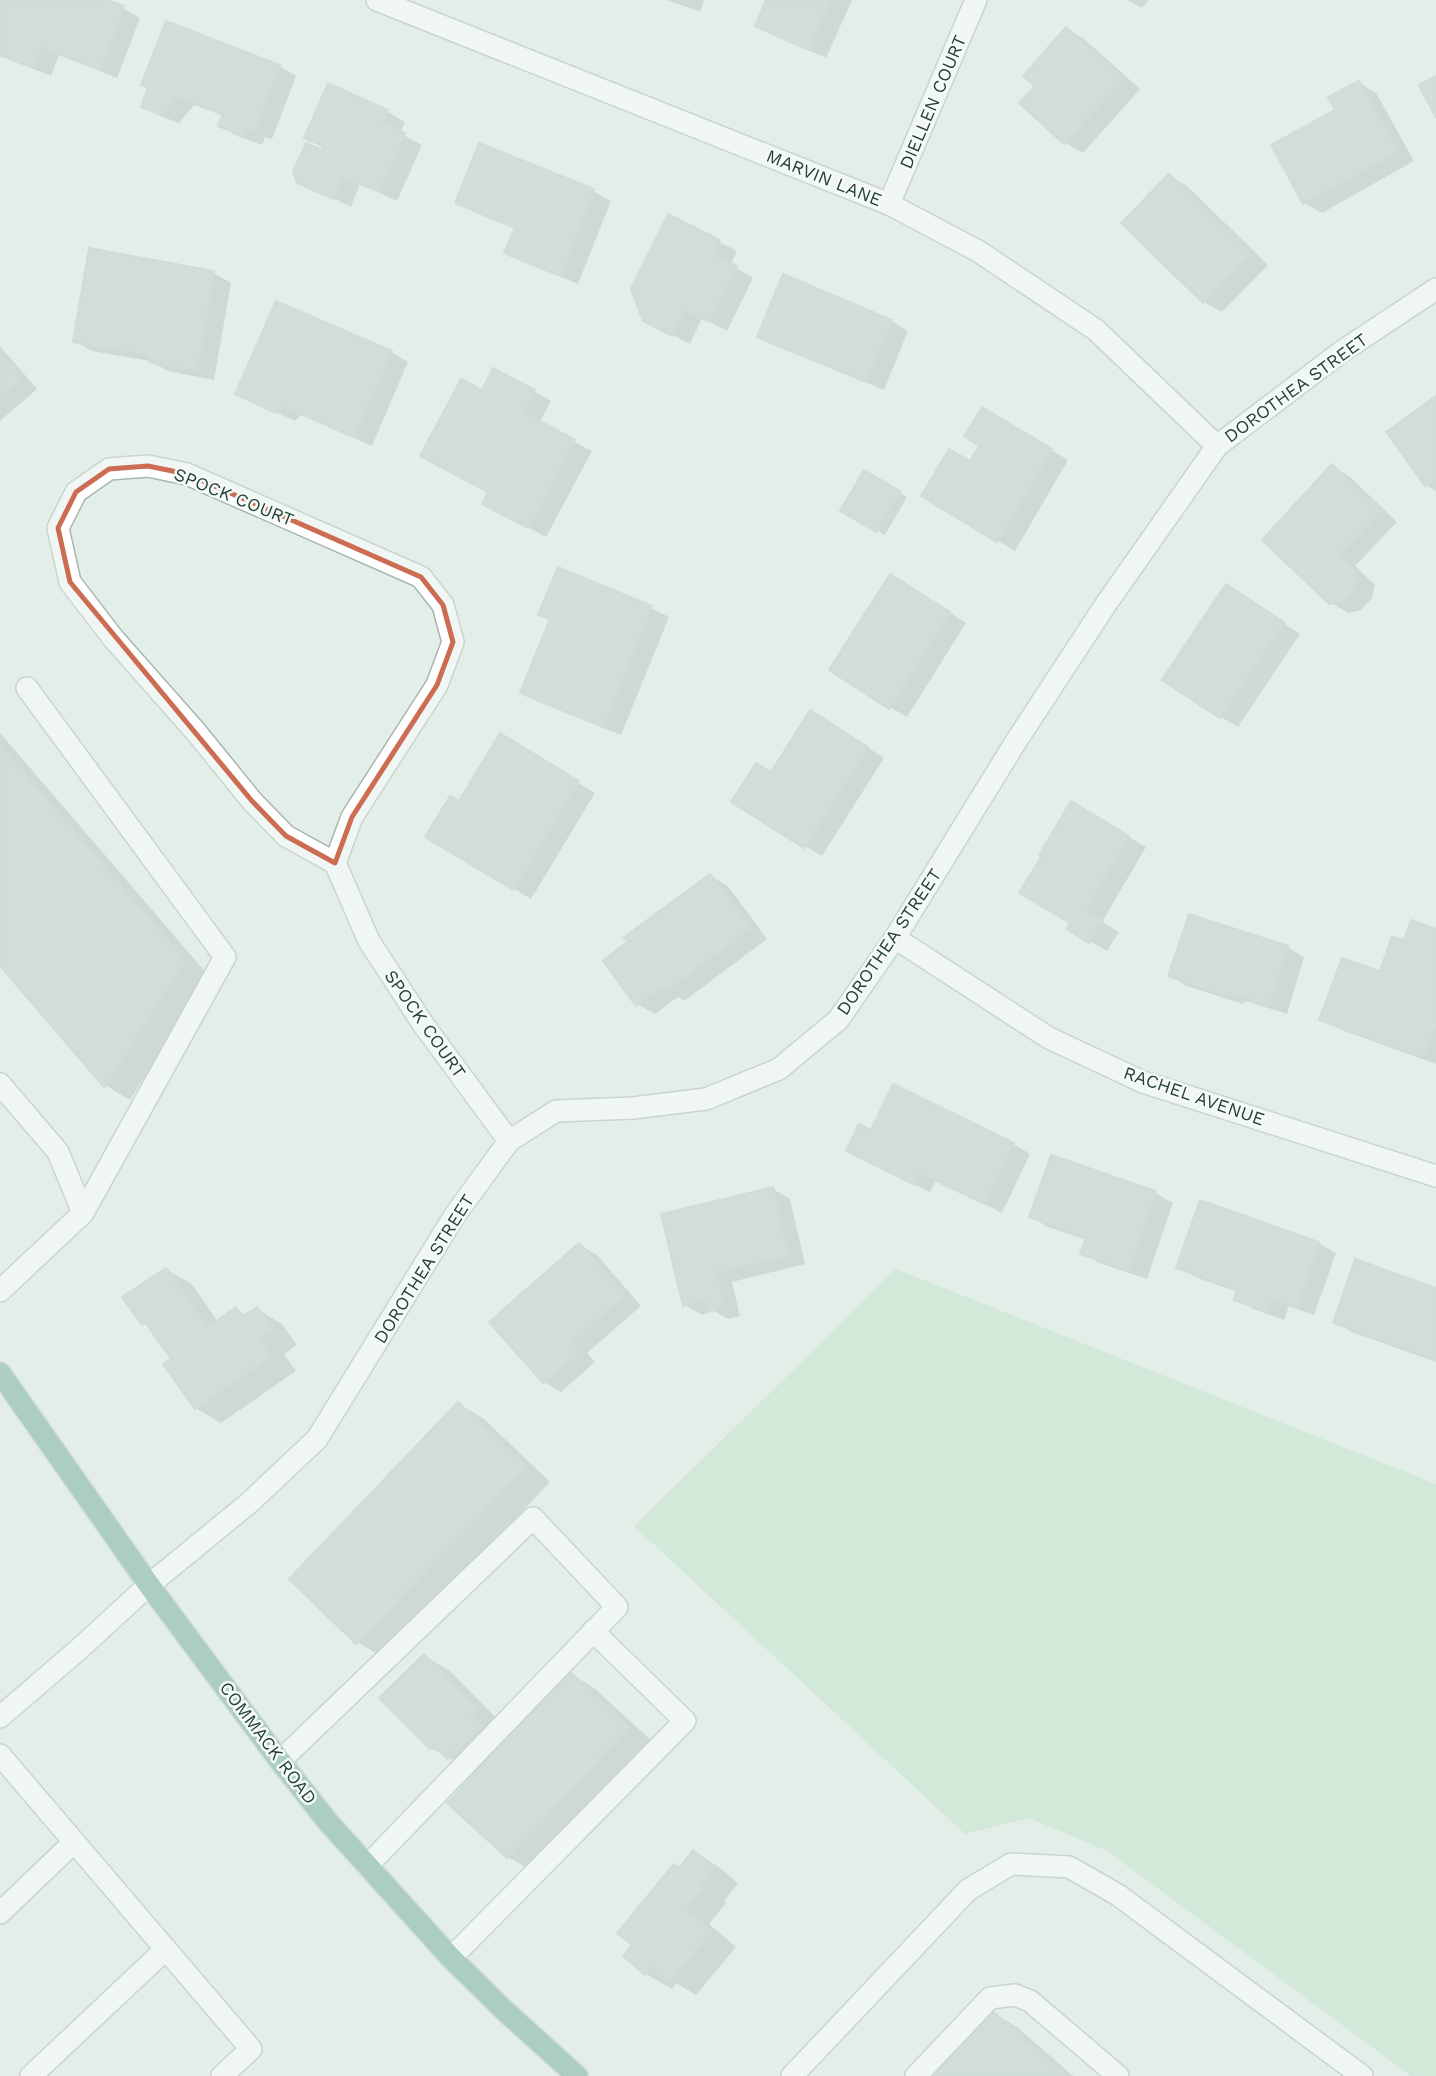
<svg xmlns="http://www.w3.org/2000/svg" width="1436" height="2076" viewBox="0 0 1436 2076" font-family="'Work Sans',sans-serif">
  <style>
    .green { fill: #bde0c4 }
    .shadow { fill: #0003 }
    .building { fill: #b9c9c2; stroke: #b6c8c0; stroke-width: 2 }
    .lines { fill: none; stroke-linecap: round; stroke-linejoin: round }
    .lane-casing { stroke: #a6b7b0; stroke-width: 24 }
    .street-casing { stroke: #a6b7b0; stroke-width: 24 }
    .primary-casing { stroke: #c1cac7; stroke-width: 24 }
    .lane { stroke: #fff; stroke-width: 21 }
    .street { stroke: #fff; stroke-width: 21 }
    .primary { stroke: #68a592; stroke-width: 21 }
    .marked { fill: none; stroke: #cc6d53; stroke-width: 5; stroke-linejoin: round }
    .labels { text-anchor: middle; stroke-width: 5; stroke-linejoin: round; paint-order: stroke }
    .street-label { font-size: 18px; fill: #234137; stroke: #f5faf8 }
  </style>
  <rect width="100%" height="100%" fill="#e4eee9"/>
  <path class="green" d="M896 1269 1436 1484V2076H1411L1107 1851 1029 1818 965 1834 634 1526Z"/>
  <g class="shadow">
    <path d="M0 0H103L123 8 140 18 117 78 59 55 51 76 0 56Z"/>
    <path d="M667 0H704L700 12Z"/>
    <path d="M768 0H852L826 58 774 35 757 25Z"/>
    <path d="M1127 0H1149L1142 8Z"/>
    <path d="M1067 29 1084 39 1140 89 1083 153 1066 143 1022 103 1037 86Z"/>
    <path d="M279 66 296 76 272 139 265 137 262 145 237 136 220 126 224 116 194 105 179 123 160 116 143 106 149 87Z"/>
    <path d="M1359 83 1376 93 1414 161 1322 213 1304 203 1337 111Z"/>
    <path d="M329 86 388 112 405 122 400 133 422 145 397 201 360 184 351 207 298 181 323 152 324 148 306 137Z"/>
    <path d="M1170 176 1187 186 1268 265 1222 312 1204 302 1124 223Z"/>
    <path d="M593 191 611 201 578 284 524 262 507 252 516 229 474 212 457 202Z"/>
    <path d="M669 216 737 251 730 265 753 278 727 331 702 318 690 344 663 330Z"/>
    <path d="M214 273 231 283 214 380 168 371 150 361 92 351 75 341Z"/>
    <path d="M891 321 908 331 884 390 776 346 759 336Z"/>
    <path d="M0 346 37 389 0 421Z"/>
    <path d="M391 352 408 362 372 446 301 415 295 421 237 394Z"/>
    <path d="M534 391 551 401 539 423 592 451 546 537 502 513 490 492 482 392Z"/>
    <path d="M1436 398V491L1426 485Z"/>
    <path d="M982 409 1068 460 1015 551 923 495 971 464 981 445Z"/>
    <path d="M1332 466 1349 476 1397 522 1355 566 1375 585 1372 598 1361 610 1348 613 1330 602Z"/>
    <path d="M865 472 907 497 885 535 843 511Z"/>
    <path d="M559 569 651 608 669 617 621 735 539 702 522 692 551 620 540 614Z"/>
    <path d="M908 586 966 623 907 717 890 707Z"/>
    <path d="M1243 596 1300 634 1238 727 1221 717Z"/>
    <path d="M828 722 884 758 822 856 805 846Z"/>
    <path d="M0 733 209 976 130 1100 105 1085 0 963Z"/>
    <path d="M518 746 595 793 531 899 427 836Z"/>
    <path d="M1072 803 1146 847 1102 922 1119 932 1107 951 1069 929 1072 923Z"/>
    <path d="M710 876 728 886 767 939 684 1001 678 997 655 1014 637 1004Z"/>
    <path d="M1436 931V1064L1339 1029 1321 1019 1381 973 1405 942Z"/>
    <path d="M1287 947 1304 957 1287 1014 1246 1001 1243 1004 1187 986 1170 976Z"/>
    <path d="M872 1132 1013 1144 1030 1154 1002 1213 936 1180 930 1192 865 1160Z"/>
    <path d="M773 1189 790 1199 805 1264 732 1282 740 1316 728 1319 714 1311 702 1315 684 1305Z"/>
    <path d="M1155 1193 1173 1203 1147 1279 1099 1263 1082 1253 1087 1240 1048 1227 1031 1217Z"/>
    <path d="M1318 1243 1336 1253 1314 1315 1289 1306 1284 1320 1253 1309 1236 1299 1238 1292 1195 1277 1178 1267Z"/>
    <path d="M580 1245 597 1255 641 1306 587 1353 595 1362 561 1392 544 1382Z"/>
    <path d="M167 1270 192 1284 218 1322 236 1309 247 1316 257 1309 282 1324 297 1345 284 1354 296 1371 221 1423 196 1408 174 1359 152 1329 143 1323Z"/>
    <path d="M1436 1290V1362L1352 1332 1335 1322Z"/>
    <path d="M459 1404 484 1419 550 1482 383 1657 357 1642Z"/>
    <path d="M424 1656 450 1671 502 1724 496 1729 507 1741 569 1673 594 1688 653 1742 534 1872 508 1857 476 1773 431 1748Z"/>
    <path d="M694 1852 719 1867 738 1883 724 1901 726 1903 709 1924 736 1947 696 1995 676 1983 672 1989 646 1974 625 1956 634 1945 679 1869Z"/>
    <path d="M991 2012 1017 2027 1073 2076H936Z"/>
  </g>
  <g class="building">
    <path d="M0 0H108L124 6 100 70 41 47 33 67 0 54Z"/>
    <path d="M766 0H830L808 50 755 26Z"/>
    <path d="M166 21 280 65 254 131 247 128 244 137 218 126 223 114 176 96 161 115 141 107 148 87 141 85Z"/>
    <path d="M1066 27 1124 78 1064 144 1019 103 1035 86 1023 76Z"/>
    <path d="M1436 76V118L1419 85Z"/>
    <path d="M1359 81 1398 151 1303 204 1271 145 1335 110 1328 97Z"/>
    <path d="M328 83 388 110 383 123 405 133 379 192 342 176 333 199 297 183 293 171 306 143 322 150 323 146 304 138Z"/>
    <path d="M479 143 594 189 560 276 504 253 515 228 455 203Z"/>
    <path d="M1169 174 1251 254 1203 303 1121 223Z"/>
    <path d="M668 214 720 240 713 255 737 266 709 322 684 310 672 336 643 321 631 289Z"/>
    <path d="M89 248 214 271 197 371 149 362 150 355 73 342Z"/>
    <path d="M783 274 892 320 866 382 757 337Z"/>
    <path d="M276 301 392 351 354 437 283 406 276 413 235 394Z"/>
    <path d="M0 354 21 378 0 396Z"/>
    <path d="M493 368 535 390 523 412 575 440 528 528 482 504 488 492 420 456 461 379 482 390Z"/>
    <path d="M1436 396V479L1425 486 1386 432Z"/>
    <path d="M982 407 1052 449 997 542 921 496 949 449 970 461 979 446 964 436Z"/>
    <path d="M1332 464 1381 511 1339 555 1358 573 1355 588 1343 601 1329 604 1262 540Z"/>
    <path d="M864 470 900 491 876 532 840 511Z"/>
    <path d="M558 567 652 606 603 727 520 693 550 619 538 615Z"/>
    <path d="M890 574 950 612 889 709 829 670Z"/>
    <path d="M1226 584 1284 622 1220 718 1162 680Z"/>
    <path d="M810 710 868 747 804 848 731 802 756 763 771 772Z"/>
    <path d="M500 733 579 781 513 890 425 837 450 796 459 801Z"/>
    <path d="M0 746 185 960 104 1087 0 966Z"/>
    <path d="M1071 801 1129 836 1085 910 1103 921 1089 943 1066 929 1070 923 1019 893 1041 857 1039 855Z"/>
    <path d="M710 874 751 928 665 992 662 987 636 1006 603 961 628 941 623 938Z"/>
    <path d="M1189 914 1288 946 1269 1006 1228 992 1225 995 1168 976Z"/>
    <path d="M1411 920 1436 929V1023L1424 1057 1319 1020 1342 958 1380 971 1392 936 1404 940Z"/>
    <path d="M893 1084 1014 1143 984 1204 918 1172 913 1184 846 1151 859 1124 871 1130Z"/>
    <path d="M1051 1155 1156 1191 1129 1270 1080 1254 1086 1237 1029 1217Z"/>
    <path d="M773 1187 788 1255 716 1272 723 1307 709 1310 706 1300 683 1306 661 1214Z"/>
    <path d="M1200 1200 1319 1242 1297 1307 1272 1298 1266 1311 1234 1300 1237 1289 1176 1268Z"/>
    <path d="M579 1243 625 1295 571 1342 579 1352 543 1383 489 1322Z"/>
    <path d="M1355 1259 1436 1288V1359L1333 1323Z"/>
    <path d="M166 1268 207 1327 236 1307 243 1316 257 1307 273 1330 259 1339 271 1356 195 1409 163 1364 171 1359 145 1322 142 1325 122 1297Z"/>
    <path d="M458 1402 526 1466 356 1644 289 1579Z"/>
    <path d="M424 1654 477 1708 471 1714 482 1725 447 1759 434 1745 430 1749 379 1698Z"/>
    <path d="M569 1671 629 1727 507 1858 447 1803Z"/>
    <path d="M693 1850 714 1867 699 1885 702 1888 685 1908 712 1931 669 1982 652 1967 645 1975 623 1956 632 1945 617 1933 674 1864 679 1868Z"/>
    <path d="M991 2010 1067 2076H934Z"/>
  </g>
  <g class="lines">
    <defs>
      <g id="lane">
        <path d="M27 688 225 957 83 1213"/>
        <path d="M0 1084 58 1152 83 1213 0 1291"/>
        <path d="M0 1717 78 1650 149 1585"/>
        <path d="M0 1755 251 2049 222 2076"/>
        <path d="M280 1761 533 1518 617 1607 367 1866"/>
        <path d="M0 1913 74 1842"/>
        <path d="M451 1958 685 1721 593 1631"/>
        <path d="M31 2076 166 1949"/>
        <path d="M792 2076 968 1890 1011 1864 1069 1867 1118 1895 1362 2076"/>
        <path d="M916 2076 990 1998 1015 1995 1030 2001 1118 2076"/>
      </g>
      <g id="street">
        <path d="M377 0 889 204 978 251 1096 330 1217 446"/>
        <path d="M889 204 976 0"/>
        <path d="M148 466 187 474 421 577 443 605 453 642 437 685 352 817 335 863 286 836 252 801 196 732 113 638 70 582 58 528 76 492 109 469Z"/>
        <path d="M335 863 369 941 423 1024 509 1141"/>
        <path d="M895 938 1049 1038 1143 1082 1436 1176"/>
        <path d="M149 1585 249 1503 317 1439 455 1215 509 1141 556 1111 633 1108 706 1099 779 1069 838 1020 895 938 1015 743 1106 604 1217 446 1341 352 1436 289"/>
      </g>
      <path id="primary" d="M0 1373 149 1585 280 1761 328 1822 451 1958 505 2011 577 2076"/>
    </defs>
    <use href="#lane" class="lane-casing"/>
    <use href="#street" class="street-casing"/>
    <use href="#primary" class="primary-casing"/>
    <use href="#lane" class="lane"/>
    <use href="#street" class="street"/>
    <use href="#primary" class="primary"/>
  </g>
  <path d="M0 0H1436V2076H0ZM148 466 187 474 421 577 443 605 453 642 437 685 352 817 335 863 286 836 252 801 70 582 58 528 76 492 109 469Z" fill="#e4eee9" fill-opacity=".55" fill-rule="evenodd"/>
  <path class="marked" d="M148 466 187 474 421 577 443 605 453 642 437 685 352 817 335 863 286 836 252 801 70 582 58 528 76 492 109 469Z"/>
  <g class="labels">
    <g class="street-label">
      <text transform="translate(933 102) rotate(-67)" y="6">DIELLEN COURT</text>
      <text transform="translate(824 178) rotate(22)" y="6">MARVIN LANE</text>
      <text transform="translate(1296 388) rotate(-36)" y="6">DOROTHEA STREET</text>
      <text transform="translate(234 497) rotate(22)" y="6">SPOCK COURT</text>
      <text transform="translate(889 942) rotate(-56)" y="6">DOROTHEA STREET</text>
      <text transform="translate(425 1024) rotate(55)" y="6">SPOCK COURT</text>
      <text transform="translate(1194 1096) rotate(19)" y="6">RACHEL AVENUE</text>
      <text transform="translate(424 1269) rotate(-58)" y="6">DOROTHEA STREET</text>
      <text transform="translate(268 1743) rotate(53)" y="6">COMMACK ROAD</text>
    </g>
  </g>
</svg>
